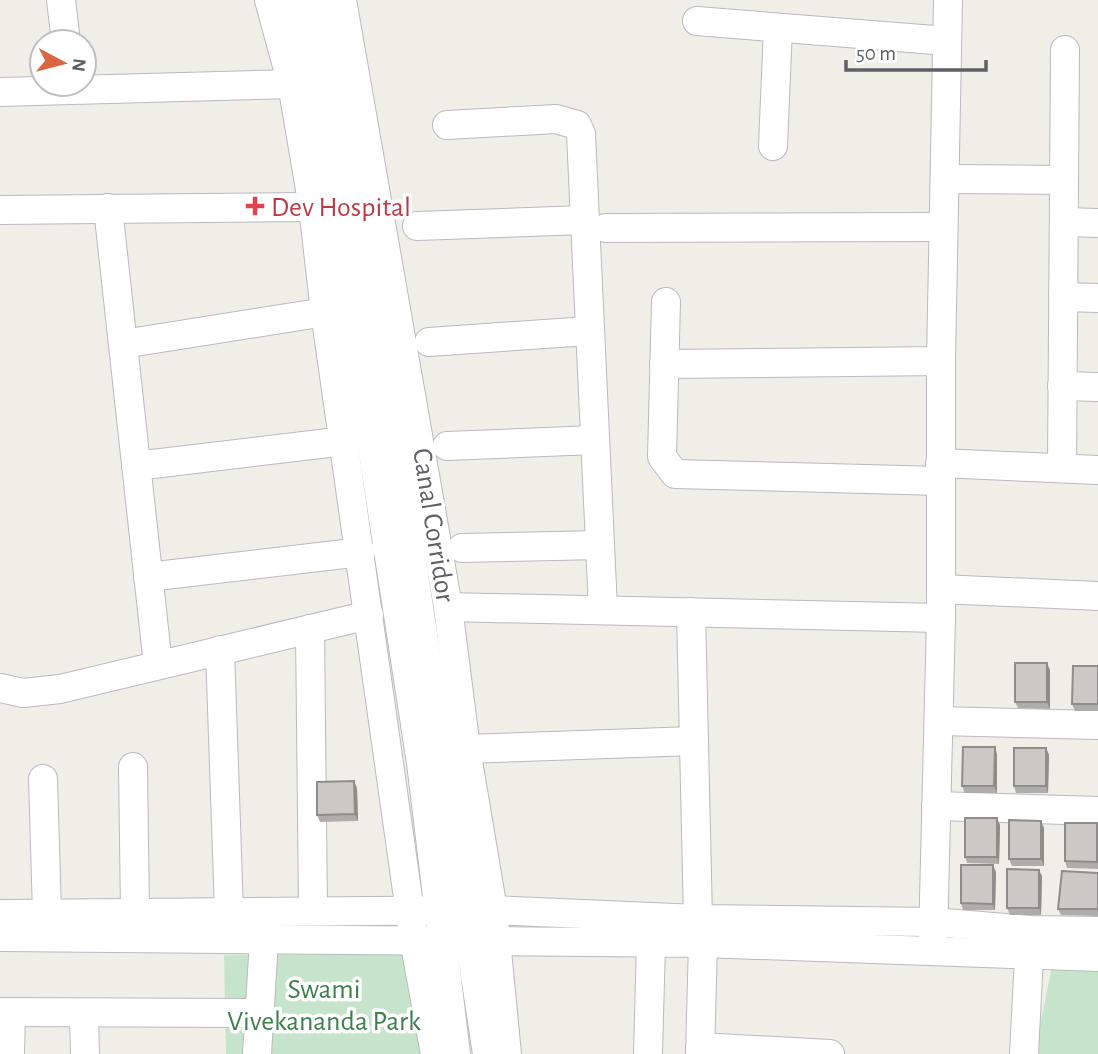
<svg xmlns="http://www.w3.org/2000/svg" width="1098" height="1054" viewBox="0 0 1098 1054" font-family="'Alegreya Sans',sans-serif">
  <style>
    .green { fill: #c6e4cb }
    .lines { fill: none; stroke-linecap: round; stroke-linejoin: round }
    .minor-casing { stroke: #b9babf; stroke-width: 30 }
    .minor { stroke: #fff; stroke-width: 28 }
    .wall { fill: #afada9 }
    .shaded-wall { fill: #8e8d89 }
    .building { fill: #cbc9c4; stroke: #8e8d89; stroke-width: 2 }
    .health-dot { fill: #e0444e; stroke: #fff; stroke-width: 2.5 }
    .labels { text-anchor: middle; stroke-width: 7; stroke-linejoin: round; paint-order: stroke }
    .health-label { font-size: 28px; fill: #be3a42; stroke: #fff; text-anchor: start }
    .street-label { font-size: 28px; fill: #5e6066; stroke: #fff }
    .park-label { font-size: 28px; fill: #3c7f4a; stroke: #fff }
  </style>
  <rect width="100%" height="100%" fill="#efefe7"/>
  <g class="green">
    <path d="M410 954 424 1054H226L224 955Z"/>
    <path d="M1054 957H1098V1054H1034Z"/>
  </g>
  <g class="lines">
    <defs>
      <g id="minor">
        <path d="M61 0 66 42"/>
        <path d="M269 0 292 84 313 207 325 312 414 940 435 1054"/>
        <path d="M294 0 312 63 319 104 421 763 456 1054"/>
        <path d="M319 0 329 34 344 115 487 1054"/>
        <path d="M342 0 448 607 466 749 493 910 507 1054"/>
        <path d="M697 21 947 41"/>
        <path d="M0 92 292 84"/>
        <path d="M447 125 556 119 577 125 581 134 603 609"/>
        <path d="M773 146 778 28"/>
        <path d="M945 179 1064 180"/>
        <path d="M108 208 158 665"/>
        <path d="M0 210 313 207"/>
        <path d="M1064 222 1098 223"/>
        <path d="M417 226 584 220"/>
        <path d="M606 228 943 227"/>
        <path d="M1063 297 1098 298"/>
        <path d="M666 302 662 457 675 474 940 481"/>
        <path d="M429 342 588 331"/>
        <path d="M123 344 325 312"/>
        <path d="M664 364 941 361"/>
        <path d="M1062 386 1098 387"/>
        <path d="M447 446 595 440"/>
        <path d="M940 463 1098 470"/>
        <path d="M136 466 345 441"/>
        <path d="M1062 468 1065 50"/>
        <path d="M462 548 600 545"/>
        <path d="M148 577 361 552"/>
        <path d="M941 589 1098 596"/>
        <path d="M448 607 941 618"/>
        <path d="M691 612 698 919"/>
        <path d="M310 629 313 910"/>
        <path d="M220 650 229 911"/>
        <path d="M0 688 23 693 60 689 369 615"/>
        <path d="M939 721 1098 725"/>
        <path d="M466 749 694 741"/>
        <path d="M133 767 135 912"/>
        <path d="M43 779 47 913"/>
        <path d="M936 806 1098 811"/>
        <path d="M0 914 493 910 698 919 933 922 1030 930 1098 931"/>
        <path d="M0 937 703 943 1098 957"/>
        <path d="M933 939 941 618V361L948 0"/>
        <path d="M0 1012 260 1013"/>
        <path d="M84 1013 85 1054"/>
        <path d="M700 1047 830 1054"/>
        <path d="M10 1054 11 1012"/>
        <path d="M257 1054 265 924"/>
        <path d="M648 1054 651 943"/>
        <path d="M700 1054 703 943"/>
        <path d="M1024 1054 1030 938"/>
      </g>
    </defs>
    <use href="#minor" class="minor-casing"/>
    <use href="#minor" class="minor"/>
  </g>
  <g class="wall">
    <path d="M1098 666V711H1075L1072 704Z"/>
    <path d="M1050 670V709L1018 708 1015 702Z"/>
    <path d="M1046 748 1049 755 1048 793H1016L1014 786Z"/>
    <path d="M997 754V793H965L962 786Z"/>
    <path d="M357 788 358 821 320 822 317 815Z"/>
    <path d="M1097 823 1098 826V869L1067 868 1065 861Z"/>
    <path d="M1000 825 999 864 967 863 965 857Z"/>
    <path d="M1044 828V866H1012L1009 859Z"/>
    <path d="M996 872 995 910H963L961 903Z"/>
    <path d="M1098 873V916L1061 915 1058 909Z"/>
    <path d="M1042 876 1041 915H1010L1007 908Z"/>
  </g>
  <g class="shaded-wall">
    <path d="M1047 663 1050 670V709L1047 702Z"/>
    <path d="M995 747 997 754V793L994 786Z"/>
    <path d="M1046 748 1049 755 1048 793 1046 786Z"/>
    <path d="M354 781 357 788 358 821 355 814Z"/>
    <path d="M997 818 1000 825 999 864 997 857Z"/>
    <path d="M1041 821 1044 828V866L1041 859Z"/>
    <path d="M1097 823 1098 826V864L1097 862Z"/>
    <path d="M993 865 996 872 995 910 993 904Z"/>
    <path d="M1039 870 1042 876 1041 915 1039 908Z"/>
  </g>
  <g class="building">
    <rect x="1015" y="663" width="32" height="39"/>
    <path d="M1073 666H1098V704H1072Z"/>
    <path d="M963 747H995L994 786H962Z"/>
    <rect x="1014" y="748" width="32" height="38"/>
    <path d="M354 781 355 814 317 815V782Z"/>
    <rect x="965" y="818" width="32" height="39"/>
    <path d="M1009 820 1041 821V859H1009Z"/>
    <path d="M1065 823H1097V862L1065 861Z"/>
    <path d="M961 865H993V904L961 903Z"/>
    <path d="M1007 869 1039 870V908H1007Z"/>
    <path d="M1062 871 1098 873V909H1058Z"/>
  </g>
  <path class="health-dot" d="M251.5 195.5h7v7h7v7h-7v7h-7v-7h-7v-7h7z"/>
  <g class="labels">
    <g class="health-label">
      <text x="271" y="216">Dev Hospital</text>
    </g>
    <g class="street-label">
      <text transform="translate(435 525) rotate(81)" y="10">Canal Corridor</text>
    </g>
    <g class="park-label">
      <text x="324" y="998">Swami<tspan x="324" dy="32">Vivekananda Park</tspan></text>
    </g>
  </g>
  <g transform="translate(63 63) rotate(97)"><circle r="33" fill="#ffffff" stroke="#bfbfc2" stroke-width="2"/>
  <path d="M0-5L12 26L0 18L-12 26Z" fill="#da6642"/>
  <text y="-10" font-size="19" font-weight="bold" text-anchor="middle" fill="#5e6066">N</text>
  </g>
  <path d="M846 60v10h140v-10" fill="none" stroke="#5e6066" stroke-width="3.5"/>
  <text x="856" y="60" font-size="21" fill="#5e6066" stroke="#ffffff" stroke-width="5" paint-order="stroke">50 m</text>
</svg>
